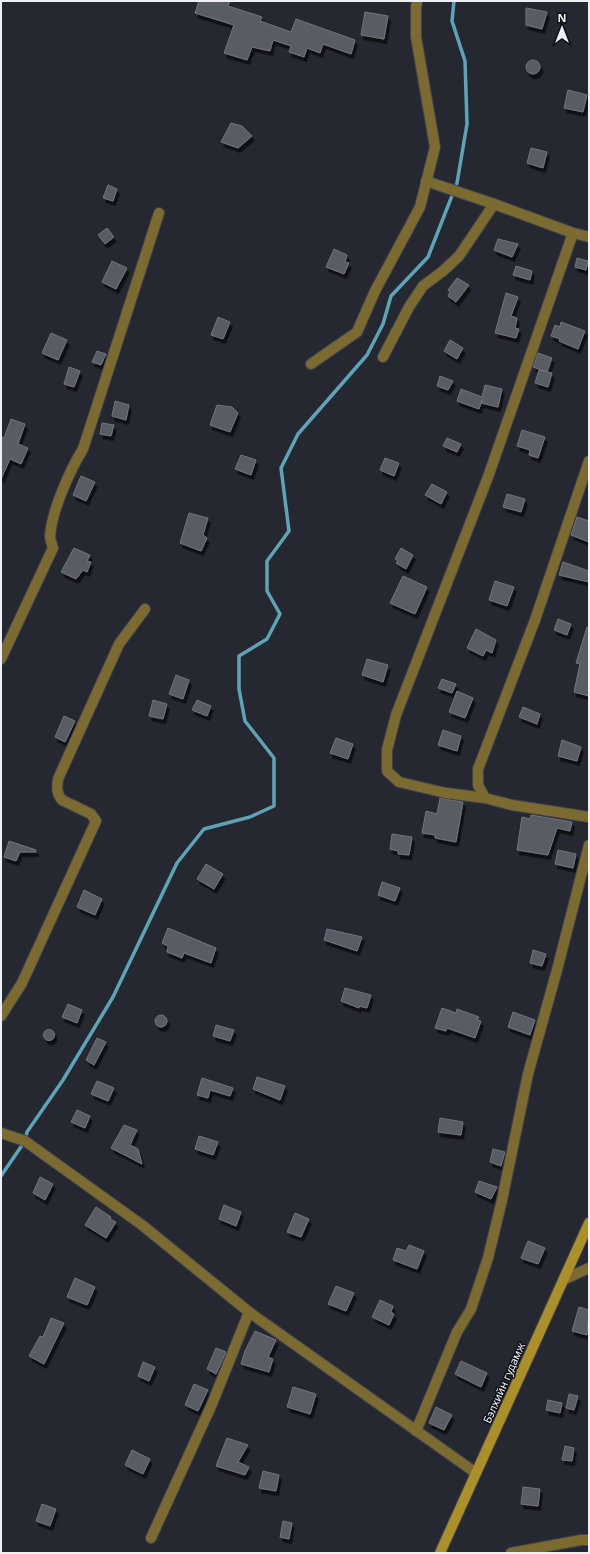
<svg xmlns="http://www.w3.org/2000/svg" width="590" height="1554" viewBox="0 0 590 1554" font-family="'Noto Sans',sans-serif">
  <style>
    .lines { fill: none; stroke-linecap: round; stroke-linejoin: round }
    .stream { stroke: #5da4b6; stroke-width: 3.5 }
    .building { fill: #595b64; stroke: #72757f; filter: url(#shadow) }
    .minor-casing { stroke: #42444d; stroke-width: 12 }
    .secondary-casing { stroke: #42444d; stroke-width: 12 }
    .minor { stroke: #7c6b31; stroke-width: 10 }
    .secondary { stroke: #ab8f29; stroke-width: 10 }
    .labels { text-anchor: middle; stroke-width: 3; stroke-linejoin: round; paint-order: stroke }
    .street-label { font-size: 11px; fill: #eff0f6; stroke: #101115 }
  </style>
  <defs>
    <filter id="shadow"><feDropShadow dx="2.5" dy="4.5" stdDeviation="0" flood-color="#0009"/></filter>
  </defs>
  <rect width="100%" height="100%" fill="#262831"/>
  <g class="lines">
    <path class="stream" d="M1 1176 25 1141 27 1132 63 1080 113 997 177 863 204 829 250 817 274 806V758L245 721 239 689V656L267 639 280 614 267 591V561L289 531 281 468 298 434 367 355 383 324 391 296 428 257 457 183 467 124 465 61 452 21 454 1"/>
  </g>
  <g class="building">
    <path d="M199 1H230L228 6 262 17 260 21 291 32 296 19 355 40 351 54 323 44 320 53 307 48 304 57 289 52 291 46 273 40 270 51 252 47 247 60 224 53 234 25 195 13Z"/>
    <path d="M526 8 547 12 542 29 526 25Z"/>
    <path d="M365 12 388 16 384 39 361 35Z"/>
    <circle cx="533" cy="67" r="7"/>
    <path d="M568 90 587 95 583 112 564 108Z"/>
    <path d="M231 123 242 126 252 136 238 148 221 142Z"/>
    <path d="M531 148 547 152 543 168 527 163Z"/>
    <path d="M108 185 117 189 113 201 103 198Z"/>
    <path d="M107 228 114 237 105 244 98 235Z"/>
    <path d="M498 239 518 244 512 257 494 250Z"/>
    <path d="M334 249 347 255 345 262 349 263 344 274 326 267Z"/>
    <path d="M577 258 588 261 586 270 575 267Z"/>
    <path d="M112 261 127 268 116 289 102 282Z"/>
    <path d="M516 266 532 271 530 280 513 275Z"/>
    <path d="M457 278 469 285 456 302 448 296 450 292 448 290Z"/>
    <path d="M506 293 518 297 511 316 517 318 515 328 519 329 516 338 495 333Z"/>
    <path d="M218 317 230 322 223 339 211 335Z"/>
    <path d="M561 322 585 331 578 349 559 341 560 339 551 336 555 325 560 327Z"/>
    <path d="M51 333 67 340 58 360 42 353Z"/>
    <path d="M450 340 463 348 457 359 444 351Z"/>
    <path d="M97 351 106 354 101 365 92 362Z"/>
    <path d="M538 353 552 358 547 372 533 367Z"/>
    <path d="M69 367 80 371 74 387 64 384Z"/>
    <path d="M539 370 552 373 548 387 535 383Z"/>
    <path d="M440 376 453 381 448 390 437 386Z"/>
    <path d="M485 385 502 389 498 407 481 403 482 400 479 409 457 401 461 389 482 397Z"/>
    <path d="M115 401 129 405 126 420 112 416Z"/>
    <path d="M217 405 232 407 238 413 230 432 210 425Z"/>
    <path d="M11 419 25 424 18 444 28 448 21 464 10 459 1 479V437L4 438Z"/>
    <path d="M102 423 114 425 111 436 100 434Z"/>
    <path d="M522 430 545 437 538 458 529 455 530 450 517 446Z"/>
    <path d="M447 438 461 444 457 452 443 446Z"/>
    <path d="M241 455 256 460 251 475 235 469Z"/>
    <path d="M385 458 399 463 394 476 380 470Z"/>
    <path d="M81 476 95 482 86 501 73 495Z"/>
    <path d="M432 484 447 492 441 504 425 495Z"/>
    <path d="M507 494 525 499 521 512 503 507Z"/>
    <path d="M189 513 208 518 203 535 207 538 201 551 180 543Z"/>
    <path d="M577 517 589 521V542L571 535Z"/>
    <path d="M74 548 90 555 87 561 91 562 87 572 83 570 76 579 61 572Z"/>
    <path d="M401 548 413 555 406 569 396 563 398 561 395 559Z"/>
    <path d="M563 562 589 571V582L559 575Z"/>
    <path d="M403 576 427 587 415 614 390 603Z"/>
    <path d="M495 581 514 587 507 606 489 600Z"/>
    <path d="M558 619 571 624 567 635 554 630Z"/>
    <path d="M587 627 589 628V696L574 692 580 664 576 663Z"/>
    <path d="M476 629 496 640 492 653 486 650 483 656 467 648Z"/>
    <path d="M367 659 388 665 383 682 362 675Z"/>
    <path d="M176 675 189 680 183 699 169 694Z"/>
    <path d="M442 679 456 684 452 693 438 688Z"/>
    <path d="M457 691 473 698 465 718 449 712Z"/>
    <path d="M153 700 167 704 163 719 149 716Z"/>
    <path d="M197 700 211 706 207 716 192 710Z"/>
    <path d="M523 707 540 714 537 724 519 717Z"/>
    <path d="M64 716 75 721 65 742 55 737Z"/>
    <path d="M443 730 461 736 457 751 438 745Z"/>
    <path d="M336 738 353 744 348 759 330 753Z"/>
    <path d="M562 740 581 747 577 761 558 756Z"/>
    <path d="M440 798 463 802 456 842 435 838V835L422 833 426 811 437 814Z"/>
    <path d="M531 815 572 822 570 831 557 828 548 855 517 850 522 817 530 819Z"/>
    <path d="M392 834 412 837 409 855 398 854V851L390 849Z"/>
    <path d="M9 841 36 850V852H20L16 861 4 857Z"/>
    <path d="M558 850 576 854 573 868 555 864Z"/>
    <path d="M206 864 223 874 214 889 197 879Z"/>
    <path d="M382 882 400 888 395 901 378 895Z"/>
    <path d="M84 890 102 899 95 915 77 907Z"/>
    <path d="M168 928 216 948 211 963 184 953 182 958 167 952 168 946 162 943Z"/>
    <path d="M327 929 362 937 357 951 324 940Z"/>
    <path d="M533 950 546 954 542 966 530 963Z"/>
    <path d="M345 988 371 995 367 1008 359 1006V1008L341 1001Z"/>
    <path d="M68 1004 82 1010 77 1023 62 1017Z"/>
    <path d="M442 1008 456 1013 457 1009 479 1017 477 1020 481 1021 475 1038 447 1028 446 1031 435 1028Z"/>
    <path d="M513 1012 535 1020 530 1035 508 1027Z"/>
    <circle cx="161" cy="1021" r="6"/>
    <path d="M216 1025 234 1030 230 1041 213 1036Z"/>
    <circle cx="49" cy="1035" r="5.5"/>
    <path d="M97 1038 106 1042 94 1065 86 1060Z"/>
    <path d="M257 1077 285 1086 280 1100 253 1089Z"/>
    <path d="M202 1078 233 1088 230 1096 210 1090 208 1098 197 1095Z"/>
    <path d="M97 1081 114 1088 108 1101 91 1094Z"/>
    <path d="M77 1110 90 1116 85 1128 71 1122Z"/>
    <path d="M440 1118 463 1122 461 1135 438 1132Z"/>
    <path d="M124 1125 137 1130 130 1145 138 1149 142 1164 111 1148Z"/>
    <path d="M199 1136 218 1142 213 1155 195 1149Z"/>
    <path d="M493 1149 505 1152 501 1166 490 1162Z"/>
    <path d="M40 1177 53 1184 45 1200 33 1193Z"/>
    <path d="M479 1181 497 1187 491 1199 475 1192Z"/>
    <path d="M224 1205 241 1212 236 1226 219 1219Z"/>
    <path d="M96 1207 111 1217 110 1219 116 1222 106 1238 85 1225Z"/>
    <path d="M295 1213 309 1219 301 1237 287 1232Z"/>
    <path d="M528 1241 545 1248 538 1264 521 1258Z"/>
    <path d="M409 1245 424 1251 417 1269 393 1260 397 1248 406 1251Z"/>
    <path d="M75 1278 95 1287 87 1305 67 1297Z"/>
    <path d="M336 1286 354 1293 346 1311 328 1304Z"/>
    <path d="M380 1300 393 1306 391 1312 394 1314 389 1325 372 1317Z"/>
    <path d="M579 1307 589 1310 587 1335 572 1331Z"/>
    <path d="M51 1318 64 1323 44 1364 29 1356 40 1336 43 1337Z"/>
    <path d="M255 1331 276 1340 268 1357 273 1359 269 1372 241 1364 245 1351Z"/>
    <path d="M216 1348 226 1352 216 1374 207 1369Z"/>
    <path d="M461 1361 487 1373 481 1387 455 1374Z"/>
    <path d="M143 1362 155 1367 149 1381 138 1376Z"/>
    <path d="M194 1384 208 1390 198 1411 185 1405Z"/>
    <path d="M293 1387 316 1394 310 1414 287 1407Z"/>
    <path d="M569 1394 578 1396 574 1410 566 1408Z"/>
    <path d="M548 1400 562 1403 560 1413 546 1410Z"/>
    <path d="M436 1407 452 1415 444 1430 429 1423Z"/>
    <path d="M227 1438 248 1445 238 1462 249 1467 245 1475 216 1466Z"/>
    <path d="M565 1446 574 1448 572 1461 562 1460Z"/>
    <path d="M132 1450 150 1459 143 1474 125 1465Z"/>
    <path d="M263 1471 279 1475 276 1491 259 1488Z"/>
    <path d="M523 1487 540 1489 538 1506 521 1504Z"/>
    <path d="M42 1504 56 1509 50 1526 36 1521Z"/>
    <path d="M283 1521 292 1523 289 1539 280 1537Z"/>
  </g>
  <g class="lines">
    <defs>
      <g id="minor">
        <path d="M426 181 494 204"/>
        <path d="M383 357 409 307 423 286 443 271 459 256 494 204 573 233 589 237"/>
        <path d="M311 364 357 332 375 291 420 207 435 147 416 37V7L417 1"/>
        <path d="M589 461 535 620 478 769V785L485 798 512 805 589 817"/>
        <path d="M1 659 53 548C52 544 50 540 50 536 52 510 70 470 83 449L159 213"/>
        <path d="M485 798 446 793 399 782 387 771V750L396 715 488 477 573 233"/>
        <path d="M1 1016 22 983 96 821 91 814 62 800C56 793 57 787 58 779L119 644 145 609"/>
        <path d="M1 1133 25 1141 142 1225 249 1312 476 1473"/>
        <path d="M563 1280 589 1268"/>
        <path d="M416 1431 457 1332 471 1309 488 1258 502 1200 528 1074 557 970 589 845"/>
        <path d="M151 1538 212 1404 249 1312"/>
        <path d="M511 1553 581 1540H589"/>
      </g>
      <path id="secondary" d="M440 1553 589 1223"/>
    </defs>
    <use href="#minor" class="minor-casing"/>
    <use href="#secondary" class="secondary-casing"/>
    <use href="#minor" class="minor"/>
    <use href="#secondary" class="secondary"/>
  </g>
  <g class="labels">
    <g class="street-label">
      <text transform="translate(504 1383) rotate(-66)" y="4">Бэлхийн гудамж</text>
    </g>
  </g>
  <rect width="590" height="1554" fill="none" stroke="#eff0f6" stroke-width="4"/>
  <g transform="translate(562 28)" stroke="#101115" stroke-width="3" paint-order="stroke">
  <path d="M0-3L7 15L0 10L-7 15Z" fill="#eff0f6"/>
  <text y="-6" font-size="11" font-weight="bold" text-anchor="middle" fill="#eff0f6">N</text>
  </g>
</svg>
